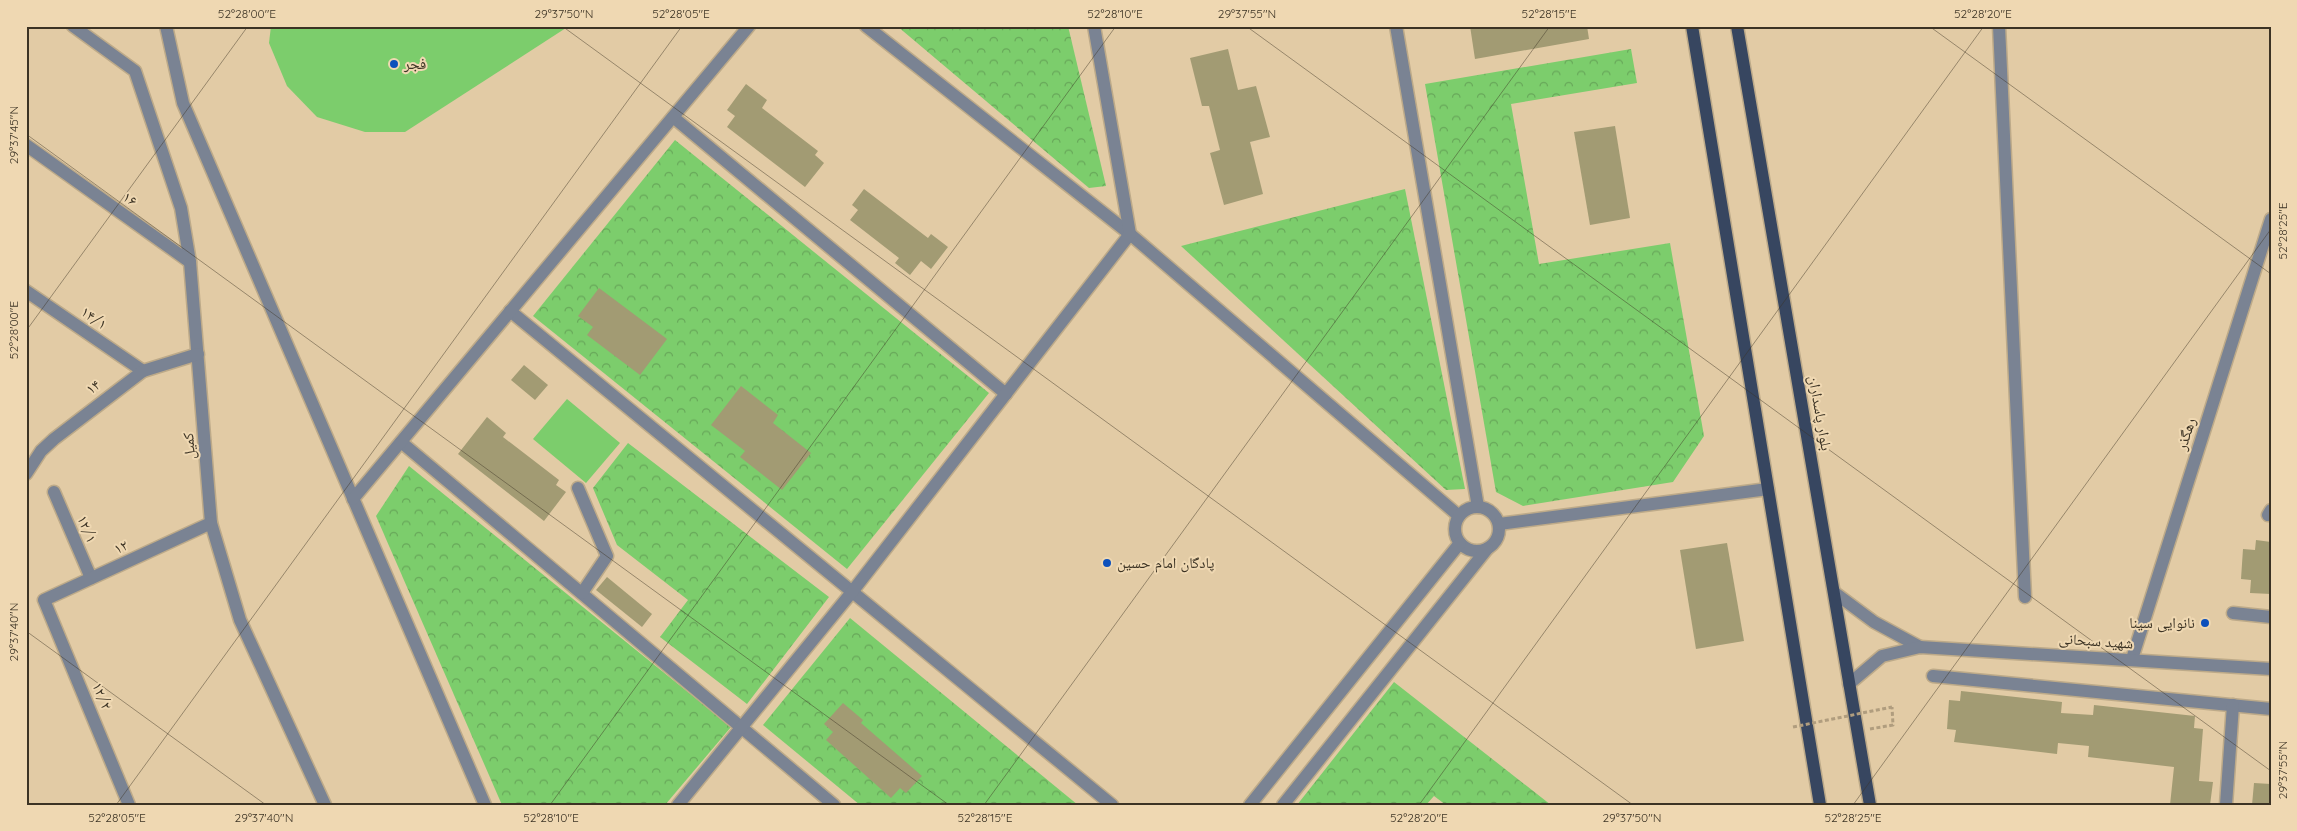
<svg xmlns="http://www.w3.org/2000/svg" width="2297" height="831" viewBox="0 0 2297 831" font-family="Quicksand,'Noto Naskh Arabic',sans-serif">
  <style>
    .forest { fill: url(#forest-crowns) }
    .pitch { fill: #7ccd6c }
    .building { fill: #a29b73 }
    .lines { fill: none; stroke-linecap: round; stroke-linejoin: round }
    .minor-casing { stroke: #bdaa89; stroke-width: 15 }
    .major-casing { stroke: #bdaa89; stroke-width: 15 }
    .path { stroke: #b09d7e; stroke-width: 3; stroke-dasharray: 4 2.5; stroke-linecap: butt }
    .minor { stroke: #7a8393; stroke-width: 12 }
    .major { stroke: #374660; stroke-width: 12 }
    .path-bridge { stroke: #b09d7e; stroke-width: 3; stroke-dasharray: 4 2.5; stroke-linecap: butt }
    .ticks { fill: none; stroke: #3c3324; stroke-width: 1; stroke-opacity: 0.45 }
    .poi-dot { fill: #0d50bb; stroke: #efd8b2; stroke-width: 2 }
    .labels { text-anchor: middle; stroke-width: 4; stroke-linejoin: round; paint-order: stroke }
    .poi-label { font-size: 15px; fill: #3c3324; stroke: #efd8b2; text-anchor: start }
    .street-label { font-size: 15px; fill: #3c3324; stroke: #efd8b2 }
    .neatline { fill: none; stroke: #3c3324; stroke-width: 2 }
    .ticks-label { font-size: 12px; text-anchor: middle; fill: #3c3324 }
  </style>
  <defs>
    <pattern id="forest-crowns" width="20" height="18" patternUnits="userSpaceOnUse" patternTransform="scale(1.25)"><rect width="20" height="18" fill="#7ccd6c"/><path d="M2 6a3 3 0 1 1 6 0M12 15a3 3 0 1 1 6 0" fill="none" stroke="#67a759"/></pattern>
  </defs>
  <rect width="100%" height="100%" fill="#e2cba5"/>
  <g class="forest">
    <path d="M897 26H1068L1106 186 1089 188Z"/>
    <path d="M1631 49 1637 83 1511 104 1539 264 1670 243 1704 436 1673 482 1523 506 1496 492 1425 84Z"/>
    <path d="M675 140 989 393 847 569 533 316Z"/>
    <path d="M1405 189 1465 489 1446 490 1181 246Z"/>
    <path d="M628 443 829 597 747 704 660 637 688 600 617 545 593 488Z"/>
    <path d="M409 466 731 727 665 805H502L376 516Z"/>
    <path d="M850 618 1078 805H860L763 725Z"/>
    <path d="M1394 682 1551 805H1446L1434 796 1426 805H1297Z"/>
  </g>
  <g class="pitch">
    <path d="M271 26H569L405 132H365L317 117 287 86 269 43Z"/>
    <path d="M567 399 620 443 586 483 533 439Z"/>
  </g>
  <g class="building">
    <path d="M1470 26H1587L1589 39 1475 59Z"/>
    <path d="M1228 49 1238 90 1256 86 1270 137 1250 142 1263 194 1224 205 1210 153 1220 150 1209 106H1202L1190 58Z"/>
    <path d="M746 84 767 100 762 108 818 151 815 155 824 163 805 187 727 127 735 116 727 110Z"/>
    <path d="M1615 126 1630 218 1590 225 1574 132Z"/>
    <path d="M864 189 928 238 931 234 948 247 931 269 921 261 910 275 895 263 899 258 850 220 858 210 852 205Z"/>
    <path d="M599 288 667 339 640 375 587 335 593 327 578 316Z"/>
    <path d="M524 365 548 385 535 400 511 380Z"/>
    <path d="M741 386 778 415 773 423 811 453 782 490 740 457 745 451 711 425Z"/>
    <path d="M487 417 506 433 503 437 559 480 556 485 566 492 544 521 458 454Z"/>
    <path d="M2256 540 2271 542V594L2250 593 2251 580 2241 579 2243 549 2255 550Z"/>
    <path d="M1727 543 1744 641 1696 649 1680 550Z"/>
    <path d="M607 577 652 614 642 627 596 590Z"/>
    <path d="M1961 691 2062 702 2061 713 2093 715 2094 705 2195 716 2194 728 2203 729 2199 781 2213 782 2210 805H2170L2174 767 2088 757 2089 746 2058 743 2057 754 1954 742 1956 730 1947 729 1949 700 1960 701Z"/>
    <path d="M843 703 863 720 861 723 922 776 906 793 900 788 891 798 826 740 833 732 824 724Z"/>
    <path d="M2254 783 2271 784V805H2252Z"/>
  </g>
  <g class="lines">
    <defs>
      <g id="minor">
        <path d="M73 26 135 71 181 208 190 262 211 523 240 620 325 805"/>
        <path d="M166 26 183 103 485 805"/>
        <path d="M866 26 1130 234 1459 516"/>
        <path d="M1396 26 1478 507"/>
        <path d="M1999 26 2025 597"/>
        <path d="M673 117 1006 394"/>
        <path d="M26 145 190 262"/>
        <path d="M26 291 143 371"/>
        <path d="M510 311 1112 805"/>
        <path d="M401 442 834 805"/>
        <path d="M26 474 41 451 54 439 143 371 198 354"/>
        <path d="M578 488 607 556 582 593"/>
        <path d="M54 492 91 578"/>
        <path d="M353 499 749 26"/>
        <circle cx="1477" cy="529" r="22"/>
        <path d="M2268 515 2271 510"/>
        <path d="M1499 524 1768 489"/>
        <path d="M1835 593 1874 622 1920 647"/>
        <path d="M2233 613 2271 617"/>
        <path d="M2132 659 2271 219"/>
        <path d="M1933 676 2271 709"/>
        <path d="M1849 684 1882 656 1920 647 2271 669"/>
        <path d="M129 805 44 600 211 523"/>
        <path d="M678 805 852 592 1130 234 1094 26"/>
        <path d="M1250 805 1460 543"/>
        <path d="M1283 805 1487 549"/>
        <path d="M2226 805 2233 705"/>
      </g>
      <g id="major">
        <path d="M1692 26 1820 805"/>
        <path d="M1737 26 1870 805"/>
      </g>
    </defs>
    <use href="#minor" class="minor-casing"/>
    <use href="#major" class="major-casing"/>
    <path class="path" d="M1870 729 1893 725 1892 707"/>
    <use href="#minor" class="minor"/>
    <use href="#major" class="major"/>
    <path class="path-bridge" d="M1793 727 1892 707"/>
  </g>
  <path class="ticks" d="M562 26 1633 805M1246 26 2271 771M1929 26 2271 274M26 134 949 805M26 331 248 26M26 631 266 805M116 805 682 26M550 805 1116 26M984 805 1550 26M1419 805 1984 26M1853 805 2271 229"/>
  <g class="poi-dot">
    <circle cx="394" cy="64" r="5"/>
    <circle cx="1107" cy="563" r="5"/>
    <circle cx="2205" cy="623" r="5"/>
  </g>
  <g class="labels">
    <g class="poi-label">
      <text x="404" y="69">فجر</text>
      <text x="1117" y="568">پادگان امام حسین</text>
      <text x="2195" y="628" text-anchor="end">نانوایی سینا</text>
    </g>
    <g class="street-label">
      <text transform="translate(130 199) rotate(35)" y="5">۱۶</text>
      <text transform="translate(94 318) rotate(35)" y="5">۱۴/۱</text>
      <text transform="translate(93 387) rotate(-37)" y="5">۱۴</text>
      <text transform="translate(1820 413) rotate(80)" y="5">بلوار پاسداران</text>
      <text transform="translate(2186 434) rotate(-72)" y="5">رهگذر</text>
      <text transform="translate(189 446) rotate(-94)" y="5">کمیل</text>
      <text transform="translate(87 529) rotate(67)" y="5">۱۲/۱</text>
      <text transform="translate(121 547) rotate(-25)" y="5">۱۲</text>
      <text transform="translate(2096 641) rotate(4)" y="5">شهید سبحانی</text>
      <text transform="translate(102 696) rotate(67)" y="5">۱۲/۲</text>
    </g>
  </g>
  <rect width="2297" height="831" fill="none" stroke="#efd8b2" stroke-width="55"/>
  <rect x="28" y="28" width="2242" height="776" class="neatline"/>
  <g class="ticks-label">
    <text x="247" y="18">52°28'00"E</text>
    <text x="564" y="18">29°37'50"N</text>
    <text x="681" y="18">52°28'05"E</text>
    <text x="1115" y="18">52°28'10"E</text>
    <text x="1247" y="18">29°37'55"N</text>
    <text x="1549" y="18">52°28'15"E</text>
    <text x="1983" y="18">52°28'20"E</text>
    <text transform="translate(14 135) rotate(-90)" y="4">29°37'45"N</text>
    <text transform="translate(2283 231) rotate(-90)" y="4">52°28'25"E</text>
    <text transform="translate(14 330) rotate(-90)" y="4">52°28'00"E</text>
    <text transform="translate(14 632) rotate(-90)" y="4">29°37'40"N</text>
    <text transform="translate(2283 770) rotate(-90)" y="4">29°37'55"N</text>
    <text x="117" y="822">52°28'05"E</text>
    <text x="264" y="822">29°37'40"N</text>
    <text x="551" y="822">52°28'10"E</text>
    <text x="985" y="822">52°28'15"E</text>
    <text x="1419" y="822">52°28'20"E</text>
    <text x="1632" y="822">29°37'50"N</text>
    <text x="1853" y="822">52°28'25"E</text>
  </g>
</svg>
